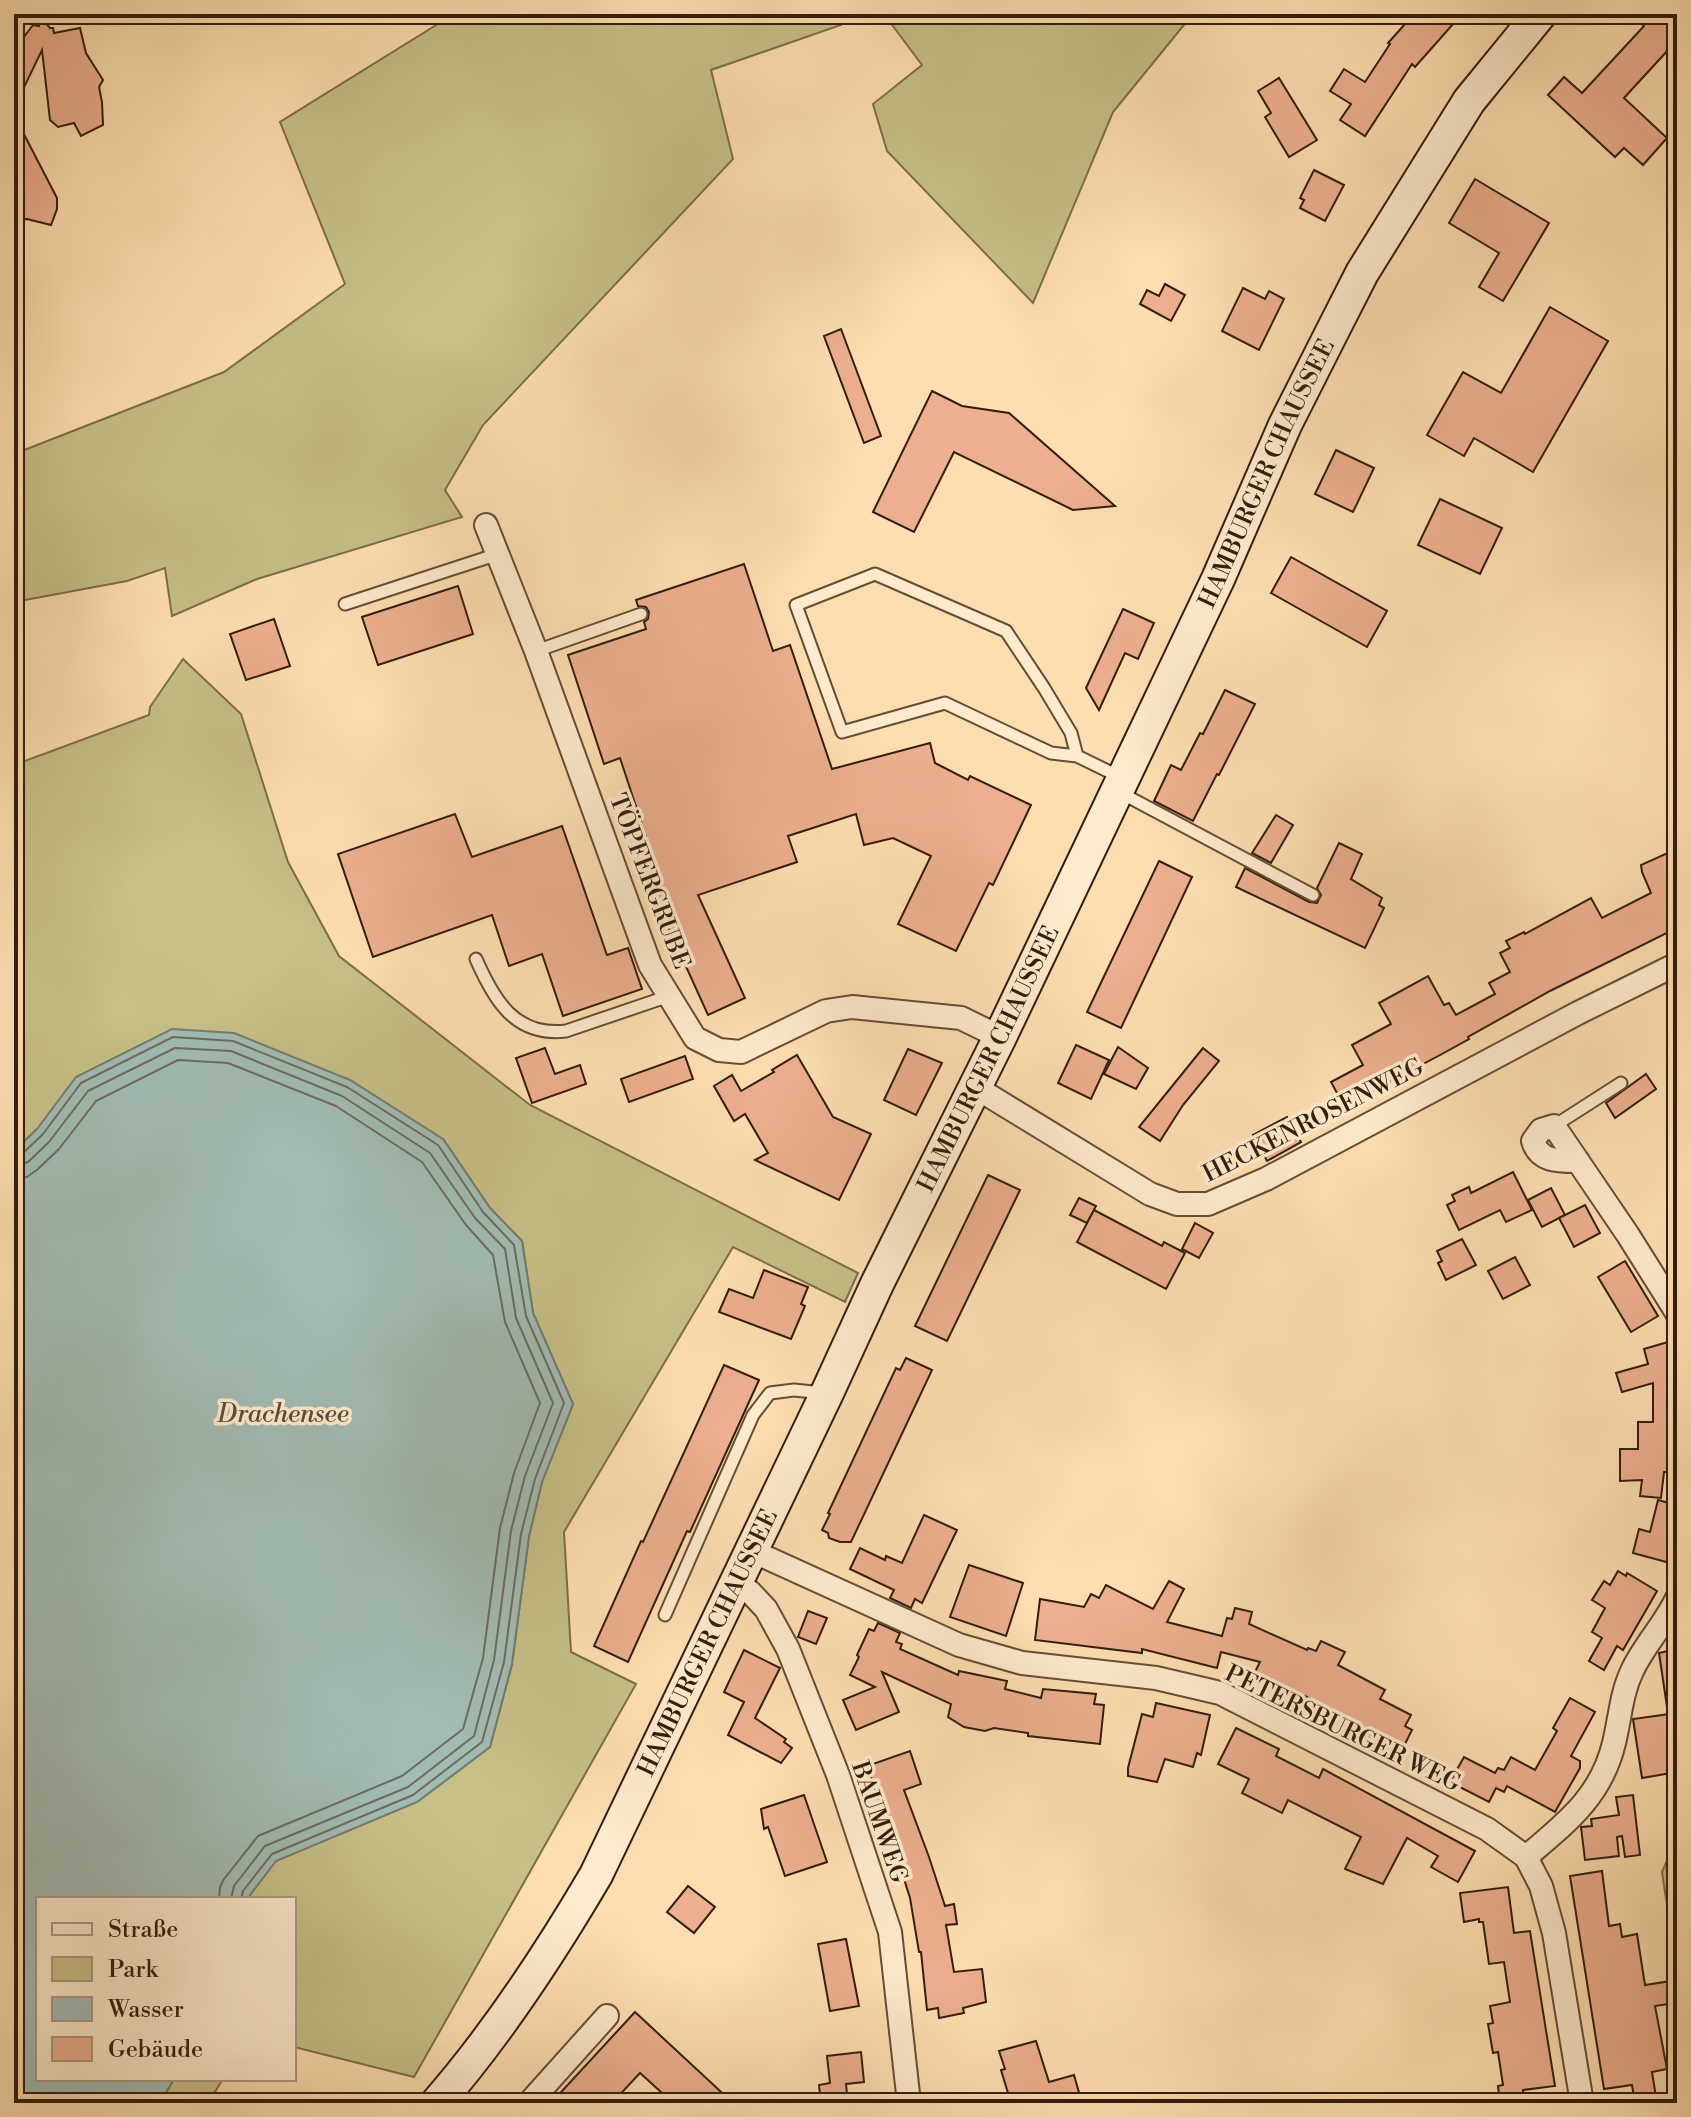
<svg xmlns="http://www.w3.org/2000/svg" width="1691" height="2117" viewBox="0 0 1691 2117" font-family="'Libre Bodoni',serif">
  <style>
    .green { fill: #c6bf87; stroke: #7c6e4a; stroke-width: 2 }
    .water { fill: #a2bbb3; stroke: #757c70; stroke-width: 2 }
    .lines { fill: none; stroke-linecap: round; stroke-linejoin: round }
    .shore { stroke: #6a6c60; stroke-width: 2 }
    .building { fill: #edaf8f; stroke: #321d0c; stroke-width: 2 }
    .lane-casing { stroke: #654d35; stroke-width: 15 }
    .street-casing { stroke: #654d35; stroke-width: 26 }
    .secondary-casing { stroke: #321d0c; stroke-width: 36 }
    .lane { stroke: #feeacc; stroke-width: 11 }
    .street { stroke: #feeacc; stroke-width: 22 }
    .secondary { stroke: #feeacc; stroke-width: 32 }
    .labels { text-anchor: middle; stroke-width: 7; stroke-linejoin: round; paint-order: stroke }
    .street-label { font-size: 24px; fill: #321d0c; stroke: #feeacc }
    .water-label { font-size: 26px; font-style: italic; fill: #544c3e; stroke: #feeacc }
  </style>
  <rect width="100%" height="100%" fill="#fedeb1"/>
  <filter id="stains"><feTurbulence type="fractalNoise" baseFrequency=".0025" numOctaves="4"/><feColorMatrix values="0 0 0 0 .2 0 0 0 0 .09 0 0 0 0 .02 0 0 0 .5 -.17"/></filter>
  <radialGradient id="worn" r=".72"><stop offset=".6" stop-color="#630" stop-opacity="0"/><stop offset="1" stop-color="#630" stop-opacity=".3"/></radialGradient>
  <g class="green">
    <path d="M454 14H851L841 25 711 70 733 159 483 425 445 490 462 517 257 579 172 616 165 568 127 581 14 602V454L224 372 345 284 280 122Z"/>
    <path d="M884 14H1185L1188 20 1113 112 1033 303 887 151 873 104 922 65Z"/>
    <path d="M183 659 241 714 288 862 339 956 530 1105 858 1273 845 1302 733 1247 564 1532 571 1652 636 1684 414 2077 294 2047V1899H247L275 1861 417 1802 490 1747 512 1664 529 1536 542 1482 573 1404 533 1313 522 1241 490 1208 443 1139 37 1129 14 1151V765L149 715 150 707Z"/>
    <path d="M1677 1839V1972L1662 1872Z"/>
    <path d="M174 2079H223L208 2103H160Z"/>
  </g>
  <path class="water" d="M172 1029 234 1033 350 1080 443 1139 490 1208 522 1241 533 1313 573 1404 542 1482 529 1536 512 1664 490 1747 417 1802 276 1861 247 1899H38V2079H174L160 2103H14V1151L37 1129 76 1077Z"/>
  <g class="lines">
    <g class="shore">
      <path d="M14 1156 22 1154 43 1134 81 1083 173 1037 233 1041 347 1087 438 1145 483 1212 514 1245 526 1316 564 1403 535 1479 521 1534 504 1662 482 1742 413 1795 272 1854 243 1891 241 1899"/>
      <path d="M14 1166 28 1162 49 1142 88 1091 175 1048 231 1051 342 1096 430 1153 475 1218 505 1249 516 1318 553 1403 525 1476 511 1531 494 1660 474 1736 408 1787 265 1846 234 1886 231 1899"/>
      <path d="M14 1178 27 1177 38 1169 59 1149 96 1101 178 1060 228 1063 336 1106 422 1162 466 1225 493 1255 505 1322 540 1403 514 1473 500 1528 483 1658 463 1729 402 1776 258 1836 224 1879 220 1887 219 1899"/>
    </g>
  </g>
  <g class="building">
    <path d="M38 14 50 28H53L54 33 80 28 86 53 103 80 99 87 102 102 103 125 81 136 74 123 58 127 50 120 42 50 14 108V50L33 25 39 26Z"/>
    <path d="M1414 14H1462L1415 67 1412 64 1365 136 1340 120 1351 104 1330 91 1344 69 1365 82 1390 44 1388 43Z"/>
    <path d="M1631 14H1677V56L1669 49 1624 98 1667 138 1643 165 1624 148 1615 157 1548 95 1564 77 1582 93 1644 26Z"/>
    <path d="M1279 78 1317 140 1289 157 1265 117 1271 113 1258 91Z"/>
    <path d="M14 115 57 198V209L51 225 27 219 14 220Z"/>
    <path d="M1314 170 1344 185 1325 221 1300 208 1304 200 1300 198Z"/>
    <path d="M1475 179 1549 223 1503 301 1479 287 1499 253 1449 223Z"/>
    <path d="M1165 284 1185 295 1171 321 1140 304 1147 290 1159 296Z"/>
    <path d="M1243 288 1265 299 1269 291 1284 299 1259 350 1222 331Z"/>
    <path d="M1550 307 1608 341 1533 472 1474 438 1464 456 1427 435 1463 372 1501 393Z"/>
    <path d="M841 329 881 436 864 443 824 336Z"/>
    <path d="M932 391 962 406 1009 413 1115 506 1073 510 954 452 914 532 873 512Z"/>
    <path d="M1336 450 1374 468 1353 512 1315 494Z"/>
    <path d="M1440 499 1502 528 1480 574 1418 545Z"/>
    <path d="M1291 557 1387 611 1367 647 1271 593Z"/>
    <path d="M744 564 773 651 790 645 832 769 930 743 935 763 968 780 970 776 1031 805 993 885 989 883 956 951 898 924 931 856 893 838 864 845 856 814 788 836 797 862 698 895 745 998 708 1015 659 907 651 909 636 863 653 858 620 758 604 764 568 655 646 629 644 622 648 619 649 612 646 607 638 606 636 600Z"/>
    <path d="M458 586 473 634 378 665 362 617Z"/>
    <path d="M1123 609 1154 623 1138 659 1125 653 1099 710 1086 688Z"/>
    <path d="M274 619 290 666 246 680 230 634Z"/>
    <path d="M1225 690 1255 704 1219 775 1217 774 1193 821 1154 801 1171 765 1181 770 1200 733 1203 734Z"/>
    <path d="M455 814 472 857 562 826 607 955 628 948 642 989 563 1016 542 954 509 966 492 915 373 957 338 854Z"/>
    <path d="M1276 815 1293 825 1271 863 1252 853Z"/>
    <path d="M1339 843 1362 854 1351 879 1382 898 1379 905 1384 908 1365 948 1236 887 1245 868 1309 902 1317 903 1321 895 1317 888Z"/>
    <path d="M1672 851 1677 861V928L1550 991 1468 1037 1469 1039 1442 1054 1344 1106 1331 1082 1363 1065 1352 1045 1391 1024 1379 1003 1428 976 1444 1005 1449 1003 1456 1015 1495 994 1489 983 1510 972 1500 953 1510 948 1506 941 1524 932 1525 934 1591 898 1602 918 1651 893 1642 872 1641 865Z"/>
    <path d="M1159 861 1192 877 1121 1028 1087 1012Z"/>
    <path d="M1076 1045 1109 1060 1091 1099 1058 1083Z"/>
    <path d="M1118 1047 1148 1068 1136 1089 1104 1074Z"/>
    <path d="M545 1048 555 1074 580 1065 586 1084 532 1103 516 1058Z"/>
    <path d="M1203 1048 1219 1061 1183 1105 1160 1141 1139 1127Z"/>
    <path d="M908 1049 942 1063 916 1115 884 1100Z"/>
    <path d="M797 1055 833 1117 871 1134 839 1200 755 1160 768 1153 745 1114 734 1121 714 1086 732 1075 741 1091 774 1072 772 1070Z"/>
    <path d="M685 1056 693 1079 629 1102 621 1079Z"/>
    <path d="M1646 1074 1656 1089 1615 1118 1606 1103Z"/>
    <path d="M1287 1117 1301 1142 1267 1161 1253 1135Z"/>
    <path d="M1513 1172 1532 1210 1506 1222 1500 1210 1459 1230 1447 1205 1455 1201 1452 1195 1469 1187 1471 1193Z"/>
    <path d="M988 1175 1020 1190 947 1341 915 1326Z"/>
    <path d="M1551 1188 1565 1215 1542 1227 1528 1200Z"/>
    <path d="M1079 1198 1096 1206 1087 1223 1070 1215Z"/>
    <path d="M1585 1205 1600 1233 1574 1247 1559 1218Z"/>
    <path d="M1094 1210 1162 1246 1164 1242 1185 1253 1166 1289 1077 1242Z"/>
    <path d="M1195 1223 1213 1233 1199 1258 1182 1249Z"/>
    <path d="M1462 1239 1476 1265 1446 1280 1438 1263 1442 1261 1437 1251Z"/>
    <path d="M1515 1257 1530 1285 1503 1299 1488 1271Z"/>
    <path d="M1625 1261 1658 1316 1631 1332 1598 1277Z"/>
    <path d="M764 1270 808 1287 801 1304 805 1306 791 1339 719 1312 729 1289 753 1298Z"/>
    <path d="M1668 1342 1677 1373V1472H1664L1661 1498 1640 1496 1642 1480 1620 1481V1449H1638V1422H1653V1383L1622 1392 1616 1373 1648 1364 1644 1349Z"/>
    <path d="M906 1358 932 1370 851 1542H840L829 1538 828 1533 822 1530 830 1514 828 1513 896 1368 900 1370Z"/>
    <path d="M724 1365 759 1380 690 1532 687 1531 628 1662 594 1646 641 1541 643 1542Z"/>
    <path d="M1658 1500 1677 1505V1537L1670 1563 1633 1553 1639 1529 1650 1532Z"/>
    <path d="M924 1515 957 1530 922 1603 915 1599 911 1608 890 1598 894 1590 850 1569 860 1548 885 1560 886 1556 902 1563Z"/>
    <path d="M969 1565 1023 1583 1006 1636 950 1617Z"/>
    <path d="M1618 1571 1626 1576 1627 1573 1657 1591 1623 1650 1617 1646 1604 1670 1589 1661 1602 1638 1592 1632 1605 1608 1592 1600 1604 1581 1610 1585Z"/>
    <path d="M1169 1581 1184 1589 1167 1622 1222 1636 1227 1618 1232 1619 1235 1608 1252 1612 1249 1624 1307 1650 1308 1648 1316 1651 1321 1641 1345 1652 1338 1665 1385 1690 1380 1699 1411 1715 1405 1726 1412 1730 1399 1756 1355 1733 1360 1725 1305 1696 1301 1703 1251 1680 1260 1662 1221 1652 1217 1668 1142 1649V1653L1035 1640 1040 1599 1084 1607 1091 1594 1099 1598 1106 1585 1153 1609Z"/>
    <path d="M808 1611 827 1618 816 1644 798 1637Z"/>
    <path d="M878 1623 900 1633 896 1642 902 1644 900 1649 958 1675 959 1671 1007 1681 1005 1689 1041 1698 1043 1689 1096 1694 1094 1704 1104 1705 1100 1744 1028 1736V1733L994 1728 985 1731 964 1727 948 1717 951 1704 882 1672 899 1712 856 1730 843 1700 875 1687 850 1675 859 1657 857 1655 869 1629 874 1631Z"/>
    <path d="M1677 1649V1706L1667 1707 1659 1653Z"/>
    <path d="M744 1650 780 1668 755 1718 786 1739 784 1742 792 1748 781 1763 728 1735 744 1702 724 1692Z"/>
    <path d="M1570 1698 1595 1712 1571 1756 1580 1761V1768L1555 1812 1507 1786 1504 1792 1496 1788 1489 1802 1450 1782 1464 1757 1495 1773 1498 1768 1504 1770 1511 1757 1535 1770 1557 1731 1553 1728Z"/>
    <path d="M1156 1703 1210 1715 1201 1755 1197 1753 1193 1767 1165 1759 1157 1782 1128 1776V1768L1142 1714 1153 1717Z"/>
    <path d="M1677 1713V1772L1642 1778 1633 1719Z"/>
    <path d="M1236 1728 1279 1749 1276 1756 1319 1778 1323 1769 1475 1851 1458 1882 1431 1867 1438 1856 1407 1838 1383 1884 1345 1869 1361 1837 1288 1800 1282 1813 1242 1793 1249 1779 1218 1764Z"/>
    <path d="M910 1751 921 1784 904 1790 929 1857 945 1906 954 1904 957 1924 946 1925 954 1972 982 1969 986 2002 963 2008 964 2013 939 2018 938 2008 927 2010 921 1952H919L910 1898 900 1866 903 1865 867 1766Z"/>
    <path d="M804 1795 827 1862 785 1876 768 1827 764 1829 761 1809Z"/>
    <path d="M1633 1795 1640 1855 1625 1857 1622 1836 1617 1837 1619 1856 1585 1860 1581 1827 1592 1826 1591 1819 1619 1815 1616 1797Z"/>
    <path d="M1602 1871 1609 1926 1620 1924 1622 1937 1637 1934 1645 1985 1671 1981 1675 2003 1655 2006 1667 2069 1652 2072 1657 2103H1635L1632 2085 1604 2089 1570 1876Z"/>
    <path d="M688 1886 715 1907 694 1933 667 1912Z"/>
    <path d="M1508 1887 1514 1933 1530 1931 1555 2086 1523 2090 1524 2100 1500 2103 1498 2086 1503 2085 1498 2052 1493 2053 1488 2024 1493 2023 1490 2006 1510 2002 1504 1962 1489 1964 1483 1922H1479V1919L1464 1922 1460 1893Z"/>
    <path d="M846 1939 859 2006 830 2011 818 1944Z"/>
    <path d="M635 2012 733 2103H673L640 2073 612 2103H551Z"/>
    <path d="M1036 2041 1049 2082 1074 2075 1082 2103H1011L1001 2070 1005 2069 999 2051Z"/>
    <path d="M861 2052 864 2082 846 2084 848 2103H821L819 2085 830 2083 827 2056Z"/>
  </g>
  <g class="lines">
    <defs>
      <g id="lane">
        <path d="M345 604 498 554"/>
        <path d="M536 651 641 614"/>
        <path d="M1077 756 1071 733 1044 688 1006 631 875 574 796 605 842 732 945 703 1051 753 1077 756 1122 778"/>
        <path d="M1121 793 1313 895"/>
        <path d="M476 959C494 1000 515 1037 566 1031L669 996"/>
        <path d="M1554 1126 1621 1083"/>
        <path d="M665 1615 753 1415 770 1393 794 1390 823 1393"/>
      </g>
      <g id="street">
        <path d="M486 525 536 651 650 965 695 1038 719 1050 741 1052 826 1011 852 1007 961 1018 1000 1037"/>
        <path d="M975 1087 1150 1194 1177 1204H1208L1266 1179 1578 1013 1677 964"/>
        <path d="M1578 1161C1559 1161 1539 1162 1533 1141L1541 1130 1554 1126 1628 1235 1677 1313"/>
        <path d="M752 1551 959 1645 1022 1663 1156 1678 1220 1693 1487 1829 1526 1857 1541 1886 1554 1933 1582 2103"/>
        <path d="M736 1583 750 1592 766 1609 788 1649 838 1775 890 1932 909 2103"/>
        <path d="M1526 1857C1566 1823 1601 1797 1614 1743 1620 1719 1621 1694 1632 1671 1644 1645 1665 1624 1677 1598"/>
        <path d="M529 2103 607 2016"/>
      </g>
      <g id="secondary">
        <path id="s1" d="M437 2103C498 2033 549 1955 596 1875L827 1393 877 1284 1000 1037 1218 579 1285 425 1333 330 1362 273 1469 101 1540 14"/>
      </g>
    </defs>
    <use href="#lane" class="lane-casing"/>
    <use href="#street" class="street-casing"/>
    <use href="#secondary" class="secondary-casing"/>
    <use href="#lane" class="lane"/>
    <use href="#street" class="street"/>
    <use href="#secondary" class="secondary"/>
  </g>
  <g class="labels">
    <g class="street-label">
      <text dy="8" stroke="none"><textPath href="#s1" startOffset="1832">HAMBURGER CHAUSSEE</textPath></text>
      <text transform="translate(650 881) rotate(69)" y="8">TÖPFERGRUBE</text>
      <text dy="8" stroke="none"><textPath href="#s1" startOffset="1184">HAMBURGER CHAUSSEE</textPath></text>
      <text transform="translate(1313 1120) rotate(-27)" y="8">HECKENROSENWEG</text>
      <text dy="8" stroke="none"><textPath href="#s1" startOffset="536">HAMBURGER CHAUSSEE</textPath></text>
      <text transform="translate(1343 1728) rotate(26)" y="8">PETERSBURGER WEG</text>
      <text transform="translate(880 1822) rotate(71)" y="8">BAUMWEG</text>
    </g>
    <g class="water-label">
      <text x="283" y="1422">Drachensee</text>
    </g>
  </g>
  <rect width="1691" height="2117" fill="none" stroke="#fedeb1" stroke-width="48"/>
  <rect x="16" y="16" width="1659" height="2085" fill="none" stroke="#321d0c" stroke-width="4"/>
  <rect x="24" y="24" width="1643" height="2069" fill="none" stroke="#321d0c" stroke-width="2"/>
  <rect x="36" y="1897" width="260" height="184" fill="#feeacc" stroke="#ac987f" stroke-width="2"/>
  <rect x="52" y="1923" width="40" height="12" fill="#feeacc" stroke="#ac987f" stroke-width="2"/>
  <text x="108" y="1937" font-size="24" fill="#321d0c">Straße</text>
  <rect x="52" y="1957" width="40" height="24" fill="#c6bf87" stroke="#ac987f" stroke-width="2"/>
  <text x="108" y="1977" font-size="24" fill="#321d0c">Park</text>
  <rect x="52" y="1997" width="40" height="24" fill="#a2bbb3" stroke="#ac987f" stroke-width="2"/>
  <text x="108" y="2017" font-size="24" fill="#321d0c">Wasser</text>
  <rect x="52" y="2037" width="40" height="24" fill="#edaf8f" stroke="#ac987f" stroke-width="2"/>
  <text x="108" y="2057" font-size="24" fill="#321d0c">Gebäude</text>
  <rect width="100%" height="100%" filter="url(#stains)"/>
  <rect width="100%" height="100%" fill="url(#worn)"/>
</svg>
